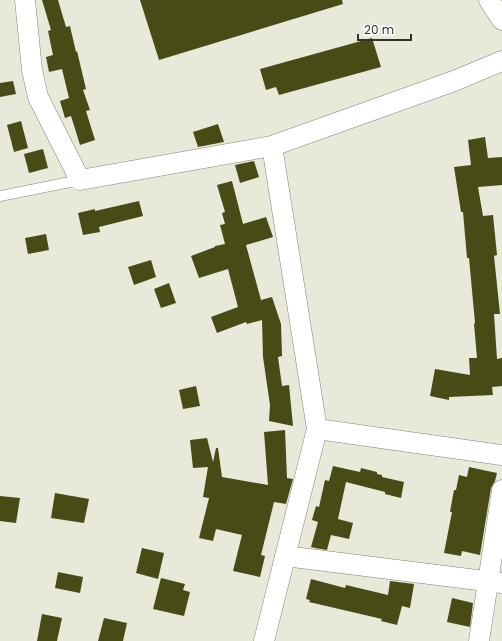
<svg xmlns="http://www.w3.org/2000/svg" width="502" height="641" viewBox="0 0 502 641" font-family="Poppins,sans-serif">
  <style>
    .building { fill: #494b17 }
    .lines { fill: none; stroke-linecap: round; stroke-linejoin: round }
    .service-casing { stroke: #848577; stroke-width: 11 }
    .minor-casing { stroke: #848577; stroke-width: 21 }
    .service { stroke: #fff; stroke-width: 10 }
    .minor { stroke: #fff; stroke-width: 20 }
  </style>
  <rect width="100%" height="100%" fill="#e8e9d9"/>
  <g class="building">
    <path d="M42 0H58L66 27 70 26 76 52 77 51 86 89 83 90 90 110 86 111 95 140 80 145 71 116 65 118 60 101 69 98 62 69 49 72 46 57 53 55 48 31 51 30Z"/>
    <path d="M140 0H342L343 4 159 60Z"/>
    <path d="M372 38 381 67 279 95 276 87 266 90 260 69Z"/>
    <path d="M13 81 16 94 0 97V83Z"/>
    <path d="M21 121 28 148 14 152 7 125Z"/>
    <path d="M218 124 224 142 198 147 193 132Z"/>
    <path d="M485 137 488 158 502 157V185L478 187 483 216 493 215 497 255 494 256 500 314H494L497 359 502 358V386L492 387 493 395 449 397V400L430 396 435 369 470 375 469 358H477L474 324 475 323 469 258H467L463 212H461L454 167 471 165 468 140Z"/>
    <path d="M43 149 48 168 29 173 24 154Z"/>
    <path d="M254 161 259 177 240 183 235 165Z"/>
    <path d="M232 181 243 224 266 217 273 237 246 245 261 300 272 297 281 324 282 356 278 357 282 386 289 385 293 426 269 421 270 405 263 357 262 320 247 324 246 322 217 333 211 317 238 307 228 269 199 278 191 256 215 247V246L225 244 220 225 225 224 222 213 225 212 217 185Z"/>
    <path d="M139 201 143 216 99 227 100 232 83 235 78 213 95 209V211Z"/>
    <path d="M46 234 49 250 28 254 25 238Z"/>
    <path d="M151 260 156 277 134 285 128 267Z"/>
    <path d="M169 283 176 303 161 308 154 289Z"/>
    <path d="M196 386 200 406 183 409 179 390Z"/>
    <path d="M285 430 287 478 293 479 286 504 274 502 261 555 265 556 260 577 233 571 242 535 216 529 213 541 199 538 209 498 203 497 208 467 193 468 190 440 207 438 213 462 216 448H218L222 477 268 485 264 432Z"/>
    <path d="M333 466 360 472 361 468 377 472V474L382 475V477L404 482 401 498 385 494V492L346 482 338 519 353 523 349 539 331 535 327 550 315 548 311 547 318 522 312 520 316 506 319 507 325 480 329 481Z"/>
    <path d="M469 467 497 473 495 481 491 488 480 555 462 551 461 556 444 553 452 512H450L454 490H456L459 475 467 477Z"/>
    <path d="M55 493 89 499 84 523 51 518Z"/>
    <path d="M0 496 20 498 16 523 0 521Z"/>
    <path d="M142 548 164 553 158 579 136 573Z"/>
    <path d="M58 572 83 577 80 593 55 588Z"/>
    <path d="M161 578 185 584 183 590 190 592 184 616 153 609Z"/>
    <path d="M311 579 345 588 346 585 388 595 390 581 414 584 410 608 402 606 397 625 381 621 382 619 309 602 310 600 306 599Z"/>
    <path d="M452 598 473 603 470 627 447 622Z"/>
    <path d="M42 614 62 618 57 641H37Z"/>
    <path d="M104 618 127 623 123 641H98Z"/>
  </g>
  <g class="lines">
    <defs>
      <path id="service" d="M0 196 80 180"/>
      <g id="minor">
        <path d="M25 0 32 70 38 97 80 180 272 146 454 81 502 61"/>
        <path d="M489 0 502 20"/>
        <path d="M317 429 502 455"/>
        <path d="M285 556 502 583"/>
        <path d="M264 641 317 429 272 146"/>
        <path d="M479 641 502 490"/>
      </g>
    </defs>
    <use href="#service" class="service-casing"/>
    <use href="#minor" class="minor-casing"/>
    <use href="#service" class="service"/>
    <use href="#minor" class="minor"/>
  </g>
  <path d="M358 34v6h53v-6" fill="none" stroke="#32322c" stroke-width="2"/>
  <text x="364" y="34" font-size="12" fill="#32322c" stroke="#ffffff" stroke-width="3" paint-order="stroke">20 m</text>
</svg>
